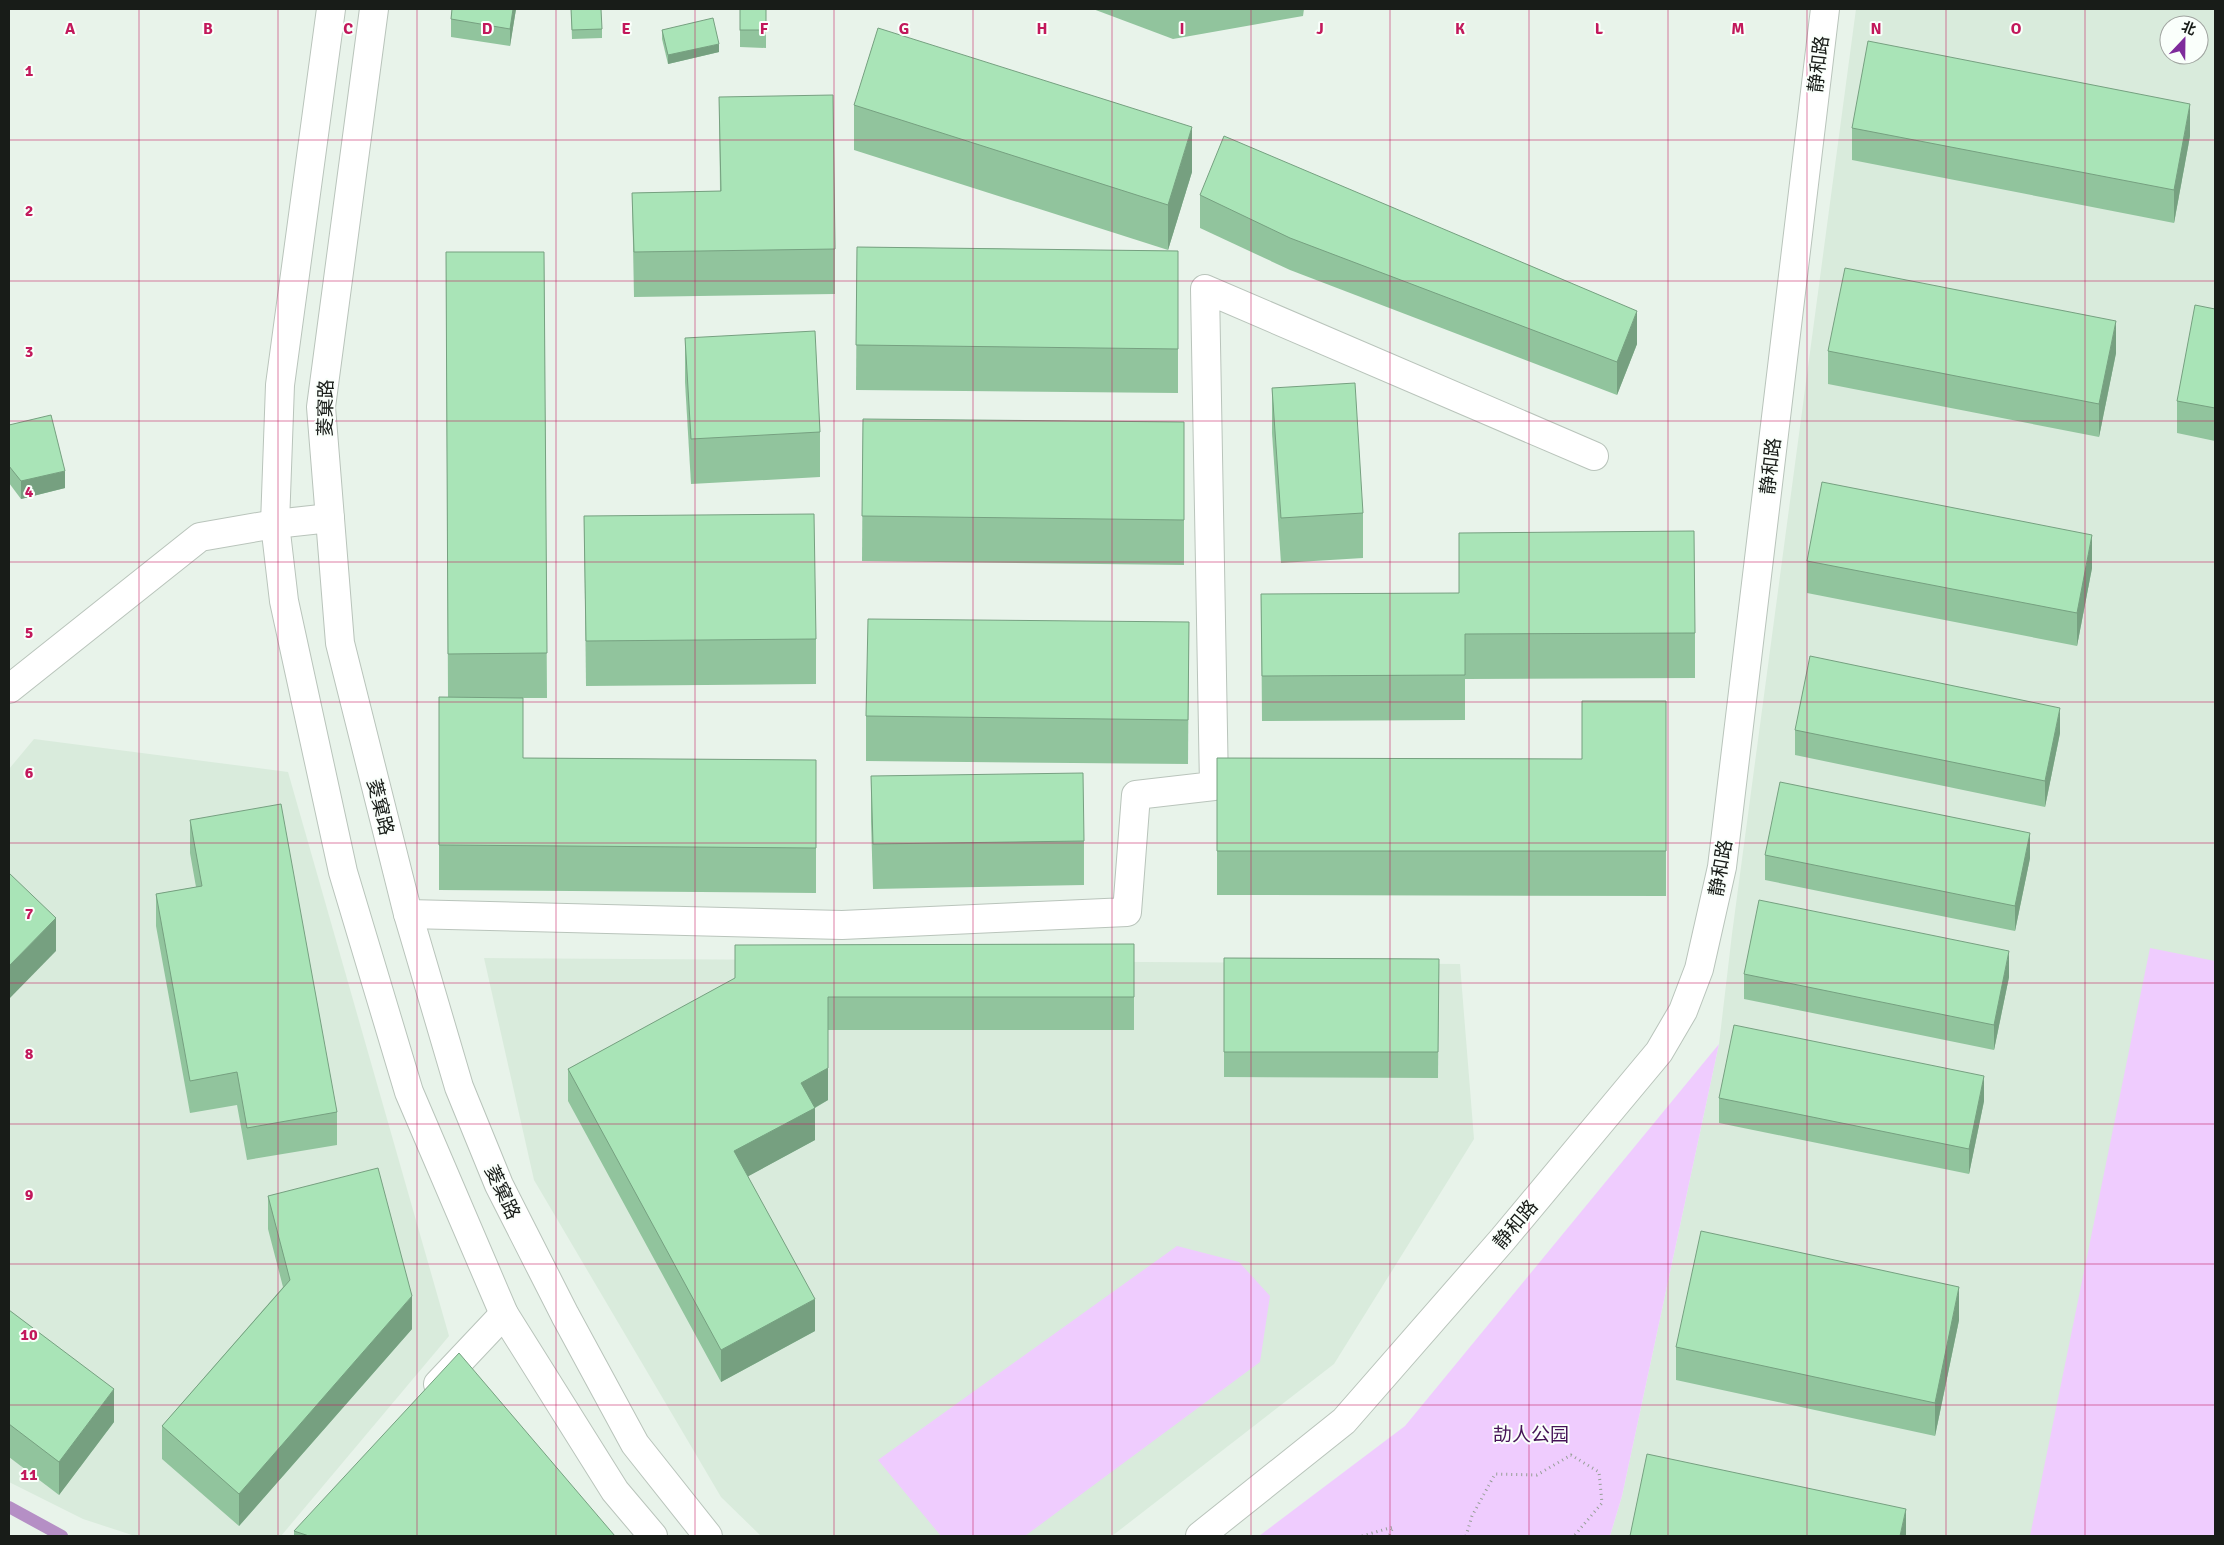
<svg xmlns="http://www.w3.org/2000/svg" width="2224" height="1545" viewBox="0 0 2224 1545" font-family="Signika,'Noto Sans SC',sans-serif">
  <style>
    .built { fill: #d9ebdc; fill-rule: evenodd }
    .green { fill: #efccfe }
    .lines { fill: none; stroke-linecap: round; stroke-linejoin: round }
    .stream { stroke: #b58fc5; stroke-width: 12 }
    .minor-casing { stroke: #b9c4bb; stroke-width: 30 }
    .path { stroke: #969f97; stroke-width: 3; stroke-dasharray: 1 4; stroke-linecap: butt }
    .minor { stroke: #fff; stroke-width: 28 }
    .wall { fill: #91c49d }
    .shaded-wall { fill: #76a080 }
    .building { fill: #a9e4b7; stroke: #76a080 }
    .grid { fill: none; stroke: #c2185b; stroke-width: 1; stroke-opacity: 0.55 }
    .labels { text-anchor: middle; stroke-width: 4; stroke-linejoin: round; paint-order: stroke }
    .street-label { font-size: 19px; fill: #181c18; stroke: #fafffb }
    .park-label { font-size: 19px; fill: #451456; stroke: #fafffb }
    .grid-label { font-size: 16px; text-anchor: middle; font-weight: bold; fill: #c2185b; stroke: #fafffb; stroke-width: 4; stroke-linejoin: round; paint-order: stroke }
  </style>
  <rect width="100%" height="100%" fill="#e8f3ea"/>
  <g class="built">
    <path d="M1856 9H2215V1536H1610L1622 1496 1719 1044 1732 934ZM2169 25H2199V55H2169Z"/>
    <path d="M34 739 288 772 449 1336 281 1536H135L83 1519 9 1482V769Z"/>
    <path d="M484 958 1460 964 1474 1139 1334 1364 1112 1536H761L721 1497 534 1180Z"/>
  </g>
  <g class="green">
    <path d="M2150 948 2215 961V1536H2030Z"/>
    <path d="M1719 1044 1622 1496 1610 1536H1259L1405 1426Z"/>
    <path d="M1177 1246 1239 1262 1270 1296 1260 1362 1025 1536H941L878 1460Z"/>
  </g>
  <g class="lines">
    <path class="stream" d="M9 1507 62 1536"/>
    <defs>
      <g id="minor">
        <path d="M331 9 280 385 275 524 284 601 343 872 409 1092 504 1314 615 1491 653 1536"/>
        <path d="M374 9 321 407 340 643 408 914 459 1087 499 1185 565 1315 635 1444 708 1536"/>
        <path d="M9 689 200 537 275 524 330 518"/>
        <path d="M408 914 842 925 1127 912 1136 795 1214 786 1205 289 1594 456"/>
        <path d="M438 1384 504 1314"/>
        <path d="M1200 1536 1344 1421 1503 1239 1659 1052 1683 1011 1699 969 1722 867 1825 9"/>
      </g>
    </defs>
    <use href="#minor" class="minor-casing"/>
    <g class="path">
      <path d="M1362 1536 1393 1527 1389 1536"/>
      <path d="M1466 1536 1472 1516 1495 1474 1537 1475 1571 1455 1599 1472 1602 1503 1574 1536"/>
    </g>
    <use href="#minor" class="minor"/>
  </g>
  <g class="wall">
    <path d="M452 9H516L510 46 451 37V19Z"/>
    <path d="M571 9 602 29V38L572 39Z"/>
    <path d="M740 9H766V48L740 47Z"/>
    <path d="M1093 9H1304L1303 16 1173 39Z"/>
    <path d="M662 30 719 52 668 64 662 39Z"/>
    <path d="M719 97 835 249V294L634 297 632 193 720 191Z"/>
    <path d="M854 105 1192 172 1168 250 854 150Z"/>
    <path d="M1852 128 2190 136 2174 223 1852 160Z"/>
    <path d="M1200 195 1637 344 1617 395 1290 270 1200 228Z"/>
    <path d="M857 247 1178 251V393L856 390Z"/>
    <path d="M446 252H544L547 698H523V758L816 760V893L439 890V697H448Z"/>
    <path d="M2215 309V441L2177 433V401Z"/>
    <path d="M685 338 820 432V477L691 484 685 382Z"/>
    <path d="M1828 351 2116 353 2099 437 1828 384Z"/>
    <path d="M1272 388 1363 513V558L1281 563 1272 433Z"/>
    <path d="M863 419 1184 422V565L862 561Z"/>
    <path d="M9 425 65 488 21 499 9 483Z"/>
    <path d="M584 516 816 639V684L586 686Z"/>
    <path d="M1807 561 2092 568 2077 646 1807 593Z"/>
    <path d="M1261 594 1695 633V678L1465 679V720L1262 721Z"/>
    <path d="M1189 622 1188 764 866 761V716Z"/>
    <path d="M1666 701V896L1217 895V758L1582 759Z"/>
    <path d="M1795 730 2060 733 2045 807 1795 755Z"/>
    <path d="M871 776 1084 841V885L873 889 871 821Z"/>
    <path d="M190 820 337 1112V1145L247 1160 237 1105 190 1113 156 926V894L196 887 190 853Z"/>
    <path d="M1765 855 2030 858 2015 931 1765 880Z"/>
    <path d="M1134 944V1030H828V1100L815 1108V1140L748 1176 815 1331 721 1382 568 1101V1069L735 979V945Z"/>
    <path d="M1224 958 1439 959 1438 1078 1224 1077Z"/>
    <path d="M1744 974 2009 977 1994 1050 1744 999Z"/>
    <path d="M1719 1098 1984 1101 1969 1174 1719 1123Z"/>
    <path d="M268 1196 412 1329 239 1526 162 1459V1426L283 1287 268 1229Z"/>
    <path d="M9 1310 114 1422 59 1495 9 1457Z"/>
    <path d="M1959 1320 1935 1436 1676 1380V1347Z"/>
    <path d="M294 1531 615 1536H294Z"/>
  </g>
  <g class="shaded-wall">
    <path d="M513 9H516L510 46V29Z"/>
    <path d="M719 44V52L668 64V55Z"/>
    <path d="M2190 104V136L2174 223V190Z"/>
    <path d="M1192 127V172L1168 250V205Z"/>
    <path d="M1637 311V344L1617 395V362Z"/>
    <path d="M2116 321V353L2099 437V404Z"/>
    <path d="M65 471V488L21 499V481Z"/>
    <path d="M2092 535V568L2077 646V613Z"/>
    <path d="M2060 708V733L2045 807V781Z"/>
    <path d="M2030 833V858L2015 931V906Z"/>
    <path d="M56 918V951L9 999V966Z"/>
    <path d="M2009 951V977L1994 1050V1025Z"/>
    <path d="M828 1068V1100L807 1112 815 1108V1140L734 1184V1151L801 1083Z"/>
    <path d="M1984 1076V1101L1969 1174V1149Z"/>
    <path d="M1959 1287V1320L1935 1436V1403Z"/>
    <path d="M412 1296V1329L239 1526V1494Z"/>
    <path d="M815 1299V1331L721 1382V1350Z"/>
    <path d="M114 1389V1422L59 1495V1462Z"/>
    <path d="M1906 1509V1536H1900Z"/>
  </g>
  <g class="building">
    <path d="M452 9H513L510 29 451 19Z"/>
    <path d="M571 9H601L602 29 572 30Z"/>
    <rect x="740" y="9" width="26" height="21"/>
    <path d="M713 18 719 44 668 55 662 30Z"/>
    <path d="M878 28 1192 127 1168 205 854 105Z"/>
    <path d="M1868 41 2190 104 2174 190 1852 128Z"/>
    <path d="M833 95 835 249 634 252 632 193 721 191 719 97Z"/>
    <path d="M1224 136 1637 311 1617 362 1290 238 1200 195Z"/>
    <path d="M857 247 1178 251V349L856 345Z"/>
    <path d="M446 252H544L547 653 448 654Z"/>
    <path d="M1845 268 2116 321 2099 404 1828 351Z"/>
    <path d="M2195 305 2215 309V408L2177 401Z"/>
    <path d="M815 331 820 432 691 439 685 338Z"/>
    <path d="M1355 383 1363 513 1281 518 1272 388Z"/>
    <path d="M51 415 65 471 21 481 9 466V425Z"/>
    <path d="M863 419 1184 422V520L862 516Z"/>
    <path d="M1822 482 2092 535 2077 613 1807 561Z"/>
    <path d="M814 514 816 639 586 641 584 516Z"/>
    <path d="M1694 531 1695 633 1465 634V675L1262 676 1261 594 1459 593V533Z"/>
    <path d="M868 619 1189 622 1188 720 866 716Z"/>
    <path d="M1810 656 2060 708 2045 781 1795 730Z"/>
    <path d="M439 697 523 698V758L816 760V848L439 845Z"/>
    <path d="M1582 701H1666V851H1217V758L1582 759Z"/>
    <path d="M1083 773 1084 841 873 844 871 776Z"/>
    <path d="M1780 782 2030 833 2015 906 1765 855Z"/>
    <path d="M281 804 337 1112 247 1128 237 1072 190 1081 156 894 202 886 190 820Z"/>
    <path d="M9 873 56 918 9 966Z"/>
    <path d="M1759 900 2009 951 1994 1025 1744 974Z"/>
    <path d="M1134 944V997H828V1068L801 1083 815 1108 734 1151 815 1299 721 1350 568 1069 735 978V945Z"/>
    <path d="M1224 958 1439 959 1438 1052H1224Z"/>
    <path d="M1734 1025 1984 1076 1969 1149 1719 1098Z"/>
    <path d="M378 1168 412 1296 239 1494 162 1426 290 1280 268 1196Z"/>
    <path d="M1701 1231 1959 1287 1935 1403 1676 1347Z"/>
    <path d="M9 1310 114 1389 59 1462 9 1424Z"/>
    <path d="M459 1353 615 1536H309L294 1531Z"/>
    <path d="M1647 1454 1906 1509 1900 1536H1630Z"/>
  </g>
  <path class="grid" d="M139 9V1536M278 9V1536M417 9V1536M556 9V1536M695 9V1536M834 9V1536M973 9V1536M1112 9V1536M1251 9V1536M1390 9V1536M1529 9V1536M1668 9V1536M1807 9V1536M1946 9V1536M2085 9V1536M9 140H2215M9 281H2215M9 421H2215M9 562H2215M9 702H2215M9 843H2215M9 983H2215M9 1124H2215M9 1264H2215M9 1405H2215"/>
  <g class="labels">
    <g class="street-label">
      <text transform="translate(1818 64) rotate(-83)" y="7">静和路</text>
      <text transform="translate(325 408) rotate(-89)" y="7">菱窠路</text>
      <text transform="translate(1770 466) rotate(-83)" y="7">静和路</text>
      <text transform="translate(381 807) rotate(76)" y="7">菱窠路</text>
      <text transform="translate(1720 868) rotate(-80)" y="7">静和路</text>
      <text transform="translate(503 1192) rotate(65)" y="7">菱窠路</text>
      <text transform="translate(1515 1224) rotate(-50)" y="7">静和路</text>
    </g>
    <g class="park-label">
      <text x="1531" y="1441">劼人公园</text>
    </g>
  </g>
  <g class="grid-label">
    <text x="70" y="34">A</text>
    <text x="208" y="34">B</text>
    <text x="348" y="34">C</text>
    <text x="487" y="34">D</text>
    <text x="626" y="34">E</text>
    <text x="764" y="34">F</text>
    <text x="904" y="34">G</text>
    <text x="1042" y="34">H</text>
    <text x="1182" y="34">I</text>
    <text x="1320" y="34">J</text>
    <text x="1460" y="34">K</text>
    <text x="1599" y="34">L</text>
    <text x="1738" y="34">M</text>
    <text x="1876" y="34">N</text>
    <text x="2016" y="34">O</text>
    <text x="29" y="76">1</text>
    <text x="29" y="216">2</text>
    <text x="29" y="357">3</text>
    <text x="29" y="497">4</text>
    <text x="29" y="638">5</text>
    <text x="29" y="778">6</text>
    <text x="29" y="919">7</text>
    <text x="29" y="1059">8</text>
    <text x="29" y="1200">9</text>
    <text x="29" y="1340">10</text>
    <text x="29" y="1480">11</text>
  </g>
  <rect width="2224" height="1545" fill="none" stroke="#181c18" stroke-width="20"/>
  <g transform="translate(2184 40) rotate(22)"><circle r="24" fill="#fafffb" stroke="#a0a4a0"/>
  <path d="M0-4L9 19L0 12L-9 19Z" fill="#7e2b9b"/>
  <text y="-8" font-size="14" font-weight="bold" text-anchor="middle" fill="#181c18">北</text>
  </g>
</svg>
